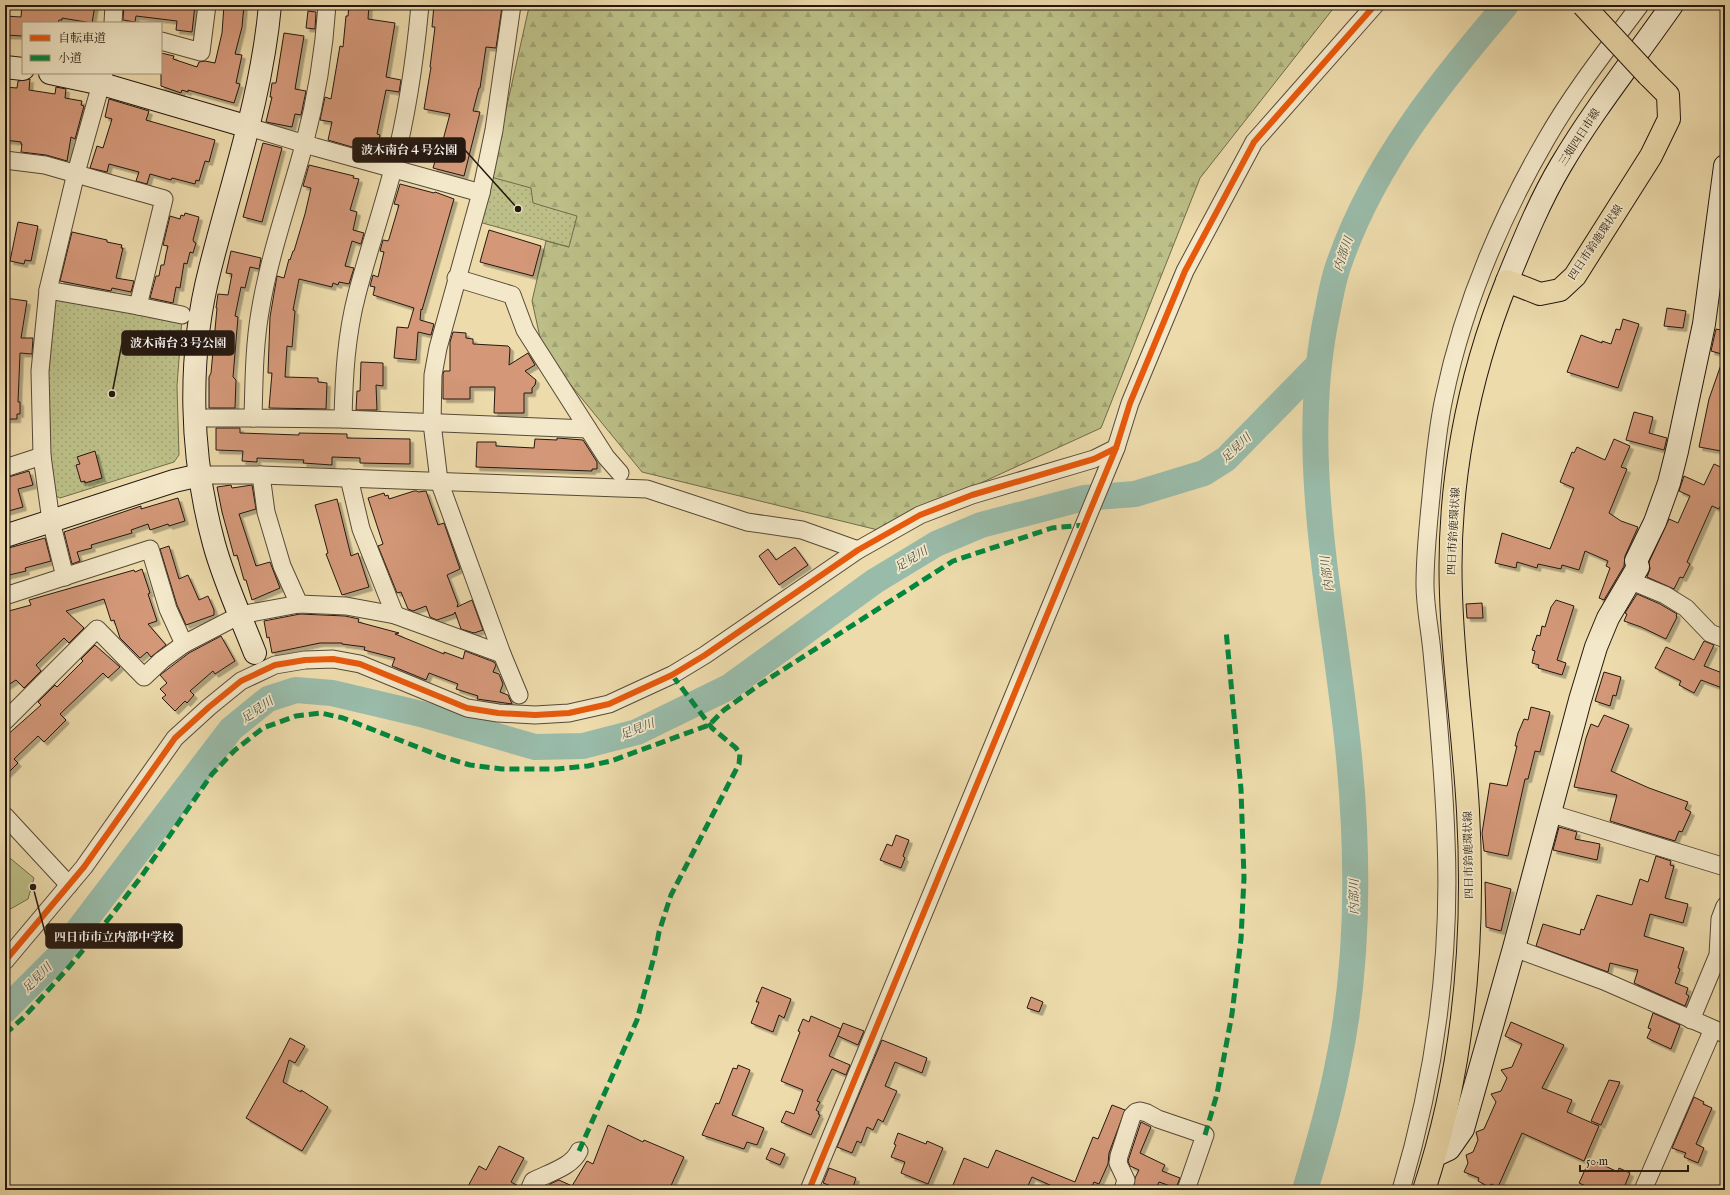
<svg xmlns="http://www.w3.org/2000/svg" width="1730" height="1195" viewBox="0 0 1730 1195" font-family="'IM FELL English','Noto Serif JP',serif">
  <style>
    .forest { fill: url(#forest-firs); stroke: #706c4c }
    .park { fill: url(#park-dots); stroke: #706c4c }
    .pitch { fill: #bcbf87; stroke: #706c4c }
    .lines { fill: none; stroke-linecap: round; stroke-linejoin: round }
    .river { stroke: #99bba9; stroke-width: 26 }
    .building { fill: #d49879; stroke: #241810; filter: url(#shadow) }
    .street-casing { stroke: #564937; stroke-width: 19 }
    .secondary-casing { stroke: #241810; stroke-width: 24 }
    .primary-casing { stroke: #241810; stroke-width: 24 }
    .street { stroke: #f3e8c9; stroke-width: 17 }
    .secondary { stroke: #f3e8c9; stroke-width: 22 }
    .primary { stroke: #eddbac; stroke-width: 22 }
    .primary-bridge-casing { stroke: #241810; stroke-width: 24; stroke-linecap: butt }
    .primary-bridge { stroke: #eddbac; stroke-width: 22 }
    .quiet { stroke: #00873e; stroke-width: 5; stroke-dasharray: 10 5; stroke-linecap: butt }
    .cycleway-casing { stroke: #f3e8c9; stroke-width: 8 }
    .cycleway { stroke: #e8590c; stroke-width: 6 }
    .labels { text-anchor: middle; stroke-width: 3.5; stroke-linejoin: round; paint-order: stroke }
    .street-label { font-size: 11px; fill: #241810; stroke: #f3e8c9 }
    .water-label { font-size: 12px; font-style: italic; fill: #4d5146; stroke: #f3e8c9 }
    .leader { fill: none; stroke: #241810; stroke-width: 1.5 }
    .callout-dot { fill: #241810; stroke: #f3e8c9; stroke-width: 1.5 }
    .callout { fill: #241810; stroke: #241810; stroke-width: 1.5 }
    .callout-label { font-size: 12px; text-anchor: middle; font-weight: bold; fill: #fff }
  </style>
  <defs>
    <pattern id="forest-firs" width="22" height="20" patternUnits="userSpaceOnUse"><rect width="22" height="20" fill="#bcbf87"/><path d="M5 1l3.5 6h-7zM16 11l3.5 6h-7z" fill="#a1a374"/></pattern>
    <pattern id="park-dots" width="8" height="8" patternUnits="userSpaceOnUse"><rect width="8" height="8" fill="#bcbf87"/><path d="M2 2h.1M6 6h.1" fill="none" stroke="#a1a374" stroke-width="1.8" stroke-linecap="round"/></pattern>
    <filter id="shadow"><feDropShadow dx="3.5" dy="3.5" stdDeviation="0" flood-color="#0004"/></filter>
  </defs>
  <rect width="100%" height="100%" fill="#eddbac"/>
  <filter id="stains"><feTurbulence type="fractalNoise" baseFrequency=".005" numOctaves="4"/><feColorMatrix values="0 0 0 0 .2 0 0 0 0 .09 0 0 0 0 .02 0 0 0 .5 -.17"/></filter>
  <radialGradient id="worn" r=".72"><stop offset=".6" stop-color="#630" stop-opacity="0"/><stop offset="1" stop-color="#630" stop-opacity=".3"/></radialGradient>
  <path class="forest" d="M533 5H1336L1200 178 1101 428 878 530 642 472 543 351 532 301 546 241 569 247 532 203 491 177 529 7Z"/>
  <g class="park">
    <path d="M491 177 531 188 533 203 577 216 569 247 479 222Z"/>
    <path d="M59 299 182 318 177 386 179 455 174 462 60 498 54 495 48 447V378L53 303Z"/>
  </g>
  <path class="pitch" d="M5 854 34 878 28 899 5 912Z"/>
  <g class="lines">
    <g class="river">
      <path d="M5 1010 56 959 231 729 268 699 296 690 332 693 421 714 535 747 583 746 637 732 729 687 875 581 936 544 981 525 1084 498 1135 494 1204 473 1226 459 1318 365"/>
      <path d="M1305 1190C1317 1150 1329 1110 1337 1069 1359 967 1359 861 1349 757 1335 610 1295 457 1328 309 1331 293 1334 276 1340 261 1374 164 1440 82 1506 5"/>
    </g>
  </g>
  <g class="building">
    <path d="M22 5H95L92 23 62 18V20H59L58 23H23V36L5 35V16L21 17Z"/>
    <path d="M124 5H195L192 32 176 30 177 21 136 16 135 22 123 20Z"/>
    <path d="M224 5H244L242 27 235 54 242 55 236 83 240 84 234 103 188 90V92L182 90 181 93 161 86V53L174 56 173 59 197 67 199 62 205 61 215 63 222 33Z"/>
    <path d="M349 5H369L368 19 395 23 386 77 401 80 399 92 386 90 377 134 380 135 376 154 328 140 332 122 320 120 325 97 331 99 340 46 343 47 346 16H348Z"/>
    <path d="M434 5H470L502 7 496 48 486 47 480 88H479L473 111 480 112 464 176 433 168 438 151H440L450 114 424 109 431 67H430L435 27H432Z"/>
    <path d="M308 11 316 12 315 29 306 28Z"/>
    <path d="M284 33 304 36 295 89 306 91 301 115 295 114 292 127 266 122 272 97H270L272 83H276Z"/>
    <path d="M30 79 29 90 55 94 56 87 66 89 65 98 82 101 81 105 84 106 75 139 71 137 67 161 46 155 21 152 22 144H21V142L5 140V87L17 88 18 81Z"/>
    <path d="M109 99 149 111 146 120 215 140 209 162 205 161 199 181 196 180 195 184 172 178 171 180 150 174 147 184 136 181 139 172 109 164 107 172 90 168 97 146 103 148 112 119 105 117Z"/>
    <path d="M263 143 282 148 262 222 243 217Z"/>
    <path d="M309 165 354 176 353 178 359 179 350 210 357 212 353 230 364 233 361 244 352 241 345 266 354 268 349 284 339 282 338 285 333 283 332 287 299 279 293 310 295 311 292 347 287 346 285 377 318 378V382L327 383 326 409 269 408 272 373H268L270 317 277 276 284 278 289 259 290 260 293 251H294L305 214 311 188 303 186Z"/>
    <path d="M400 184 434 193 435 192 454 199 422 310 421 309 420 320 434 324 431 335 418 332 416 360 394 358 397 327 408 328 414 308 373 295 375 287 370 286 373 275 378 277 384 252 380 251 383 240 388 241 389 239 399 205 394 204Z"/>
    <path d="M185 213 199 217 193 240 194 242 196 243 193 253 190 252 187 264 184 263 180 288 176 287 173 303 150 298 156 276H159L161 265H164L166 254 168 246 163 245 170 216 180 219 181 215 184 216Z"/>
    <path d="M18 222 38 226 31 261 25 260 24 264 10 261Z"/>
    <path d="M489 230 541 246 533 276 480 262Z"/>
    <path d="M72 232 107 240V242L122 245 121 248H123L116 278 134 281 131 292 112 288 111 291 60 281Z"/>
    <path d="M231 251 261 258 259 269 250 267 245 288 241 287 235 316 238 317 233 377 236 380 235 408H209V377L211 373 217 308H216L218 294 228 295 232 274 226 273Z"/>
    <path d="M5 298 27 301 21 338H33L32 354 20 353 18 402H20V414H17V419H5Z"/>
    <path d="M1667 308 1686 311 1683 328 1664 326Z"/>
    <path d="M1623 319 1639 324 1618 388 1567 372 1581 335 1602 343V341L1611 344 1616 329 1620 330Z"/>
    <path d="M1716 329 1725 331V355L1711 351Z"/>
    <path d="M453 332 466 333V338L473 339V344L508 346 510 348 509 365 528 353 535 365 525 371 536 380 535 385 532 388V393H524V413H494L495 387H470V399H443V374L444 371H450V342Z"/>
    <path d="M1723 359H1725V431L1721 451 1699 447 1709 399Z"/>
    <path d="M361 362 383 363V386L376 385 377 410H356L357 391H360Z"/>
    <path d="M1634 412 1653 417 1649 433 1667 438 1664 450 1626 440Z"/>
    <path d="M216 428H240V433L299 435V433L347 434V438L410 439V464L360 463V458L332 457V465L303 463 304 460 257 458V462L242 461 243 451 216 450Z"/>
    <path d="M557 438 583 440 597 462V469H592V471L476 467 477 442H496V446L534 448 535 439 557 440Z"/>
    <path d="M1614 439 1630 446 1621 467 1627 469 1609 513 1621 521 1638 527 1625 556 1624 566 1604 600 1599 598 1610 568 1606 566 1608 561 1585 551 1579 570 1562 565 1561 569 1538 564 1537 568 1517 562 1516 568 1495 563 1502 533 1550 549 1574 488 1560 482 1572 452 1574 453 1577 447 1605 460Z"/>
    <path d="M95 451 102 478 85 483V481L81 482 76 465 80 464 77 457Z"/>
    <path d="M1714 464 1725 469V496L1719 509 1712 506 1687 562 1690 564 1683 578 1680 577 1674 589 1647 577 1650 569 1649 562 1669 519 1678 523 1690 496 1679 491 1684 476 1704 485Z"/>
    <path d="M29 471 33 485 18 489 23 507 5 512V478Z"/>
    <path d="M231 485 232 488 252 485 256 509 239 514 256 566 270 562 280 588 252 600 246 580H244L237 555 234 556 222 512 217 487Z"/>
    <path d="M414 491H417L418 492 426 491 438 525 444 523 460 569 447 575 458 604 457 607 472 600 483 630 474 633 461 629 455 612 454 614 437 620 430 617 426 606 413 611 408 609 401 592 397 593 378 546 383 544 368 498 384 493 385 496 388 495 389 499Z"/>
    <path d="M178 498 185 521 169 526 168 524 150 530 148 524 131 530 132 533 91 545 92 548 77 552 80 561 72 564 64 532 141 506V509Z"/>
    <path d="M337 499 351 556 358 553 369 587 342 595 326 554 328 553 315 505Z"/>
    <path d="M45 538 51 561 25 568 26 571 5 576V549Z"/>
    <path d="M169 546 179 579 188 575 199 600 208 596 214 610V615L186 625 177 605 160 549Z"/>
    <path d="M795 547 808 565 779 585 759 556 768 549 776 560Z"/>
    <path d="M142 569 150 593 148 594 157 621 148 624 166 645 151 657 147 652 140 658 120 638 114 620 111 621 104 599 66 611 84 628 69 643 64 638 36 665 41 671 24 688 16 680 5 687V612L31 605 29 600 134 570 135 572Z"/>
    <path d="M1637 594 1660 604 1677 614 1676 616 1677 617 1666 639 1641 627 1624 621 1627 614 1625 613Z"/>
    <path d="M1556 600 1574 606 1557 660 1566 663 1562 675 1538 668 1539 665 1532 663 1535 651 1532 650 1537 635 1540 636 1542 626 1545 627 1551 607Z"/>
    <path d="M1482 603 1483 618H1467L1466 604Z"/>
    <path d="M300 614 345 616 359 619 358 622 399 633 395 634 444 654V652L463 659 465 651 494 662 496 665 493 672 499 674 503 684 500 692 508 695 512 704 477 699 478 696 456 689 458 684 429 673 426 680 392 666 395 658 364 650 365 647 342 644V643H320L272 653 269 637 267 638 264 621Z"/>
    <path d="M221 636 235 661 215 674 213 671 190 691 194 695 187 703 185 701 175 711 162 698 166 695 160 689 167 683 160 675 189 653Z"/>
    <path d="M1704 641 1714 645 1704 666 1725 674V689L1701 680 1694 693 1679 685 1681 681 1655 668 1666 647 1694 660Z"/>
    <path d="M95 645 120 667 108 678 103 673 60 714 66 720 44 742 38 736 14 759 18 763 5 776V737L41 705 38 702 55 685 57 687 83 661 81 659Z"/>
    <path d="M1604 672 1621 677 1616 696 1613 695 1610 706 1595 701Z"/>
    <path d="M1531 707 1550 712 1540 752 1535 751 1528 779H1525L1508 856 1484 851 1482 833 1490 783 1507 786 1517 746H1515L1518 733 1524 719 1528 720Z"/>
    <path d="M1604 715 1629 725 1611 771 1649 788 1688 802 1685 809 1691 812 1682 832 1679 831 1675 841 1610 821 1617 795 1574 787 1586 738 1591 724 1598 727Z"/>
    <path d="M1559 827 1577 832 1575 839 1600 844 1597 860 1553 850Z"/>
    <path d="M896 835 909 840 903 856 905 858 901 868 880 860 887 844 892 846Z"/>
    <path d="M1656 856 1671 861 1670 865 1674 866 1665 898 1688 904 1683 923 1650 914 1644 936 1684 948 1678 968 1680 969 1675 983 1688 988 1686 994 1689 996 1685 1006 1634 983 1638 970 1610 963 1608 972 1536 946 1543 924 1580 935 1581 929 1584 930 1597 895 1632 905 1640 879 1648 882Z"/>
    <path d="M1485 882 1511 889 1501 931 1486 927Z"/>
    <path d="M762 987 791 999 784 1018 779 1015 773 1032 751 1023 759 1002H756Z"/>
    <path d="M1031 997 1043 1002 1039 1012 1027 1008Z"/>
    <path d="M1653 1013 1680 1025 1671 1049 1647 1038 1651 1029 1648 1028Z"/>
    <path d="M811 1016 841 1029 829 1056 850 1065 846 1075 832 1069 817 1101 820 1102 816 1110 819 1112 818 1114 820 1115 811 1135 781 1122 786 1111 794 1114 803 1090 781 1081 800 1032 798 1031 803 1019 809 1022Z"/>
    <path d="M1511 1022 1564 1045 1542 1088 1572 1100 1567 1112 1599 1126 1584 1161 1522 1133 1498 1187 1491 1184 1489 1187 1478 1181 1479 1178 1464 1172 1468 1163 1466 1155 1473 1152 1478 1140 1476 1132 1484 1129 1496 1102 1491 1094 1501 1091 1507 1078 1501 1070 1512 1067 1522 1044 1505 1036Z"/>
    <path d="M843 1023 864 1031 858 1045 838 1036Z"/>
    <path d="M290 1038 305 1046 295 1063 289 1060 283 1082 301 1092V1090L328 1107 302 1151 246 1118 281 1056Z"/>
    <path d="M882 1040 927 1058 922 1073 895 1062 885 1086 897 1091 883 1122 878 1119 873 1130 867 1127 861 1143 857 1141 852 1153 837 1147Z"/>
    <path d="M738 1065 750 1070 732 1115 764 1128 757 1145 747 1142 744 1149 702 1135 716 1103 719 1104 733 1068 737 1069Z"/>
    <path d="M1609 1080 1620 1082 1601 1125 1591 1121Z"/>
    <path d="M1694 1097 1704 1102 1703 1104 1712 1108 1696 1144 1704 1148 1698 1163 1684 1157 1686 1153 1672 1148Z"/>
    <path d="M1112 1105 1125 1110 1109 1153 1108 1164 1099 1184 1094 1182 1091 1188 1093 1190H1050L1052 1186 1032 1177 1026 1190H951L964 1158 988 1168 996 1150 1075 1182 1093 1137 1098 1139Z"/>
    <path d="M1141 1122 1151 1127 1140 1153 1165 1165 1162 1171 1180 1178 1176 1188 1159 1182 1155 1190H1133L1135 1178 1139 1170 1130 1166 1128 1161Z"/>
    <path d="M608 1125 643 1142 644 1140 684 1157 669 1190H548L550 1184 559 1180 572 1186 587 1161 593 1164Z"/>
    <path d="M898 1133 926 1144 927 1141 943 1148 928 1184 901 1173 905 1162 891 1157 896 1145 894 1144Z"/>
    <path d="M499 1146 524 1158 511 1182 520 1187 519 1190H466L479 1166 486 1170Z"/>
    <path d="M771 1148 785 1154 780 1165 766 1159Z"/>
    <path d="M1590 1159 1618 1172 1619 1168 1630 1173 1623 1190H1595L1579 1183Z"/>
    <path d="M829 1168 856 1178 852 1190H842L823 1183Z"/>
  </g>
  <g class="lines">
    <defs>
      <g id="street">
        <path d="M327 5C324 52 316 100 304 145 289 201 269 256 260 312 254 347 254 383 253 418L343 419 588 429"/>
        <path d="M512 5 494 130 481 193 438 348 433 375 432 423 439 481 502 654 519 695"/>
        <path d="M113 23 114 5"/>
        <path d="M161 41 201 52 207 5"/>
        <path d="M249 127 315 147 481 193"/>
        <path d="M5 160 45 165 164 199 138 306 48 290"/>
        <path d="M456 278 512 295 525 330 606 457 620 473"/>
        <path d="M138 306 182 315"/>
        <path d="M207 418H253"/>
        <path d="M343 419C344 376 346 336 357 294 368 252 382 211 393 169 407 115 415 60 420 5"/>
        <path d="M5 468 42 456"/>
        <path d="M200 475H261L647 489 747 522 802 530 858 550"/>
        <path d="M261 475 266 512 282 566 299 604"/>
        <path d="M349 478 361 529 395 615"/>
        <path d="M65 577 51 521 42 456 40 371 48 290 76 173 104 73"/>
        <path d="M1631 581 1665 595 1686 608 1710 633 1725 639"/>
        <path d="M5 596 150 549 168 609 184 644"/>
        <path d="M5 721 97 629 144 677 162 660 184 644 240 615 299 604 346 606 395 615 502 654"/>
        <path d="M1549 813 1725 867"/>
        <path d="M5 816 69 885"/>
        <path d="M1514 948 1604 981 1725 1034"/>
        <path d="M5 961 84 867 175 738 209 707 241 681 275 665 305 660 333 659 360 664 467 708 498 713 535 715 569 713 609 704 672 675 705 655 858 550 920 515 972 495 1094 459 1116 448"/>
        <path d="M1691 1020 1718 955 1720 919 1725 906"/>
        <path d="M529 1190 533 1181C548 1173 572 1167 579 1151"/>
        <path d="M809 1190 1116 448 1130 403 1185 271 1254 142 1375 5"/>
        <path d="M1123 1190 1126 1180 1118 1163 1119 1156 1132 1116 1136 1112 1140 1111 1147 1113 1158 1119 1205 1135 1186 1190"/>
        <path d="M1401 1190C1435 1076 1451 958 1446 839 1444 777 1438 714 1432 652 1430 630 1425 607 1425 584 1425 555 1428 526 1431 497 1434 464 1437 430 1444 398 1463 306 1500 219 1547 138 1574 91 1608 48 1640 5"/>
        <path d="M1643 1190 1713 1029"/>
      </g>
      <g id="secondary">
        <path d="M5 67 23 69"/>
        <path d="M50 73 102 84 249 127"/>
        <path d="M1507 281C1523 242 1539 202 1561 165 1594 109 1635 58 1672 5"/>
        <path d="M5 536 174 481 200 475"/>
        <path d="M255 653C241 617 224 581 214 544 190 456 187 358 210 269 232 181 262 96 270 5"/>
        <path d="M1436 1155 1449 1149 1463 1129 1514 948 1580 700 1596 647 1608 618 1638 567 1636 561 1655 522 1669 483 1677 451 1704 324 1725 166"/>
      </g>
      <path id="primary" d="M1424 1190C1464 1069 1475 937 1468 811 1464 738 1453 666 1451 594 1447 488 1467 380 1507 281L1540 294 1560 290 1575 276 1651 156 1669 119 1668 95 1648 75"/>
    </defs>
    <use href="#street" class="street-casing"/>
    <use href="#secondary" class="secondary-casing"/>
    <use href="#primary" class="primary-casing"/>
    <use href="#street" class="street"/>
    <use href="#secondary" class="secondary"/>
    <use href="#primary" class="primary"/>
    <defs>
      <path id="primary-bridge" d="M1583 5 1648 75"/>
    </defs>
    <use href="#primary-bridge" class="primary-bridge-casing"/>
    <use href="#primary-bridge" class="primary-bridge"/>
    <g class="quiet">
      <path d="M5 1034 24 1017 69 967 111 916 141 877 212 774 235 750 263 728 296 716 321 713 343 718 443 757 470 765 502 769H557L588 766 611 761 709 725 724 710 759 685 953 561 1052 528 1084 525"/>
      <path d="M1205 1135 1217 1094 1232 1014 1241 939 1244 878 1241 789 1226 630"/>
      <path d="M579 1151 637 1020 655 953 659 932 671 895 739 764 740 754 736 748 712 728 672 675"/>
    </g>
    <defs>
      <g id="cycleway">
        <path d="M5 961 84 867 175 738 209 707 241 681 275 665 305 660 333 659 360 664 467 708 498 713 535 715 569 713 609 704 672 675 705 655 858 550 920 515 972 495 1094 459 1116 448"/>
        <path d="M809 1190 1116 448 1130 403 1185 271 1254 142 1375 5"/>
      </g>
    </defs>
    <use href="#cycleway" class="cycleway-casing"/>
    <use href="#cycleway" class="cycleway"/>
  </g>
  <g class="labels">
    <g class="street-label">
      <text transform="translate(1579 137) rotate(-57)" y="4">三畑四日市線</text>
      <text transform="translate(1595 242) rotate(-56)" y="4">四日市鈴鹿環状線</text>
      <text transform="translate(1453 531) rotate(-87)" y="4">四日市鈴鹿環状線</text>
      <text transform="translate(1468 855) rotate(-91)" y="4">四日市鈴鹿環状線</text>
    </g>
    <g class="water-label">
      <text transform="translate(1343 254) rotate(-71)" y="4">内部川</text>
      <text transform="translate(1236 448) rotate(-43)" y="4">足見川</text>
      <text transform="translate(911 559) rotate(-31)" y="4">足見川</text>
      <text transform="translate(1327 574) rotate(-97)" y="4">内部川</text>
      <text transform="translate(257 710) rotate(-35)" y="4">足見川</text>
      <text transform="translate(637 729) rotate(-21)" y="4">足見川</text>
      <text transform="translate(1354 897) rotate(-90)" y="4">内部川</text>
      <text transform="translate(37 978) rotate(-45)" y="4">足見川</text>
    </g>
  </g>
  <path class="leader" d="M518 209L465 150M112 394L122 343M33 887L46 936"/>
  <g class="callout-dot">
    <circle cx="518" cy="209" r="4"/>
    <circle cx="112" cy="394" r="4"/>
    <circle cx="33" cy="887" r="4"/>
  </g>
  <g class="callout">
    <rect x="353" y="138" width="112" height="24" rx="4"/>
    <rect x="122" y="331" width="112" height="24" rx="4"/>
    <rect x="46" y="924" width="136" height="24" rx="4"/>
  </g>
  <g class="callout-label">
    <text x="409" y="154">波木南台４号公園</text>
    <text x="178" y="347">波木南台３号公園</text>
    <text x="114" y="941">四日市市立内部中学校</text>
  </g>
  <rect width="1730" height="1195" fill="none" stroke="#eddbac" stroke-width="20"/>
  <rect x="6" y="6" width="1718" height="1183" fill="none" stroke="#241810" stroke-width="2"/>
  <rect x="10" y="10" width="1710" height="1175" fill="none" stroke="#241810"/>
  <rect x="22" y="22" width="140" height="52" fill="#f3e8c9" stroke="#a0957f"/>
  <rect x="30" y="35" width="20" height="6" fill="#e8590c" stroke="#a0957f"/>
  <text x="58" y="42" font-size="12" fill="#241810">自転車道</text>
  <rect x="30" y="55" width="20" height="6" fill="#00873e" stroke="#a0957f"/>
  <text x="58" y="62" font-size="12" fill="#241810">小道</text>
  <path d="M1580 1165v6h108v-6" fill="none" stroke="#241810" stroke-width="2"/>
  <text x="1586" y="1165" font-size="12" fill="#241810" stroke="#f3e8c9" stroke-width="3" paint-order="stroke">50 m</text>
  <rect width="100%" height="100%" filter="url(#stains)"/>
  <rect width="100%" height="100%" fill="url(#worn)"/>
</svg>
